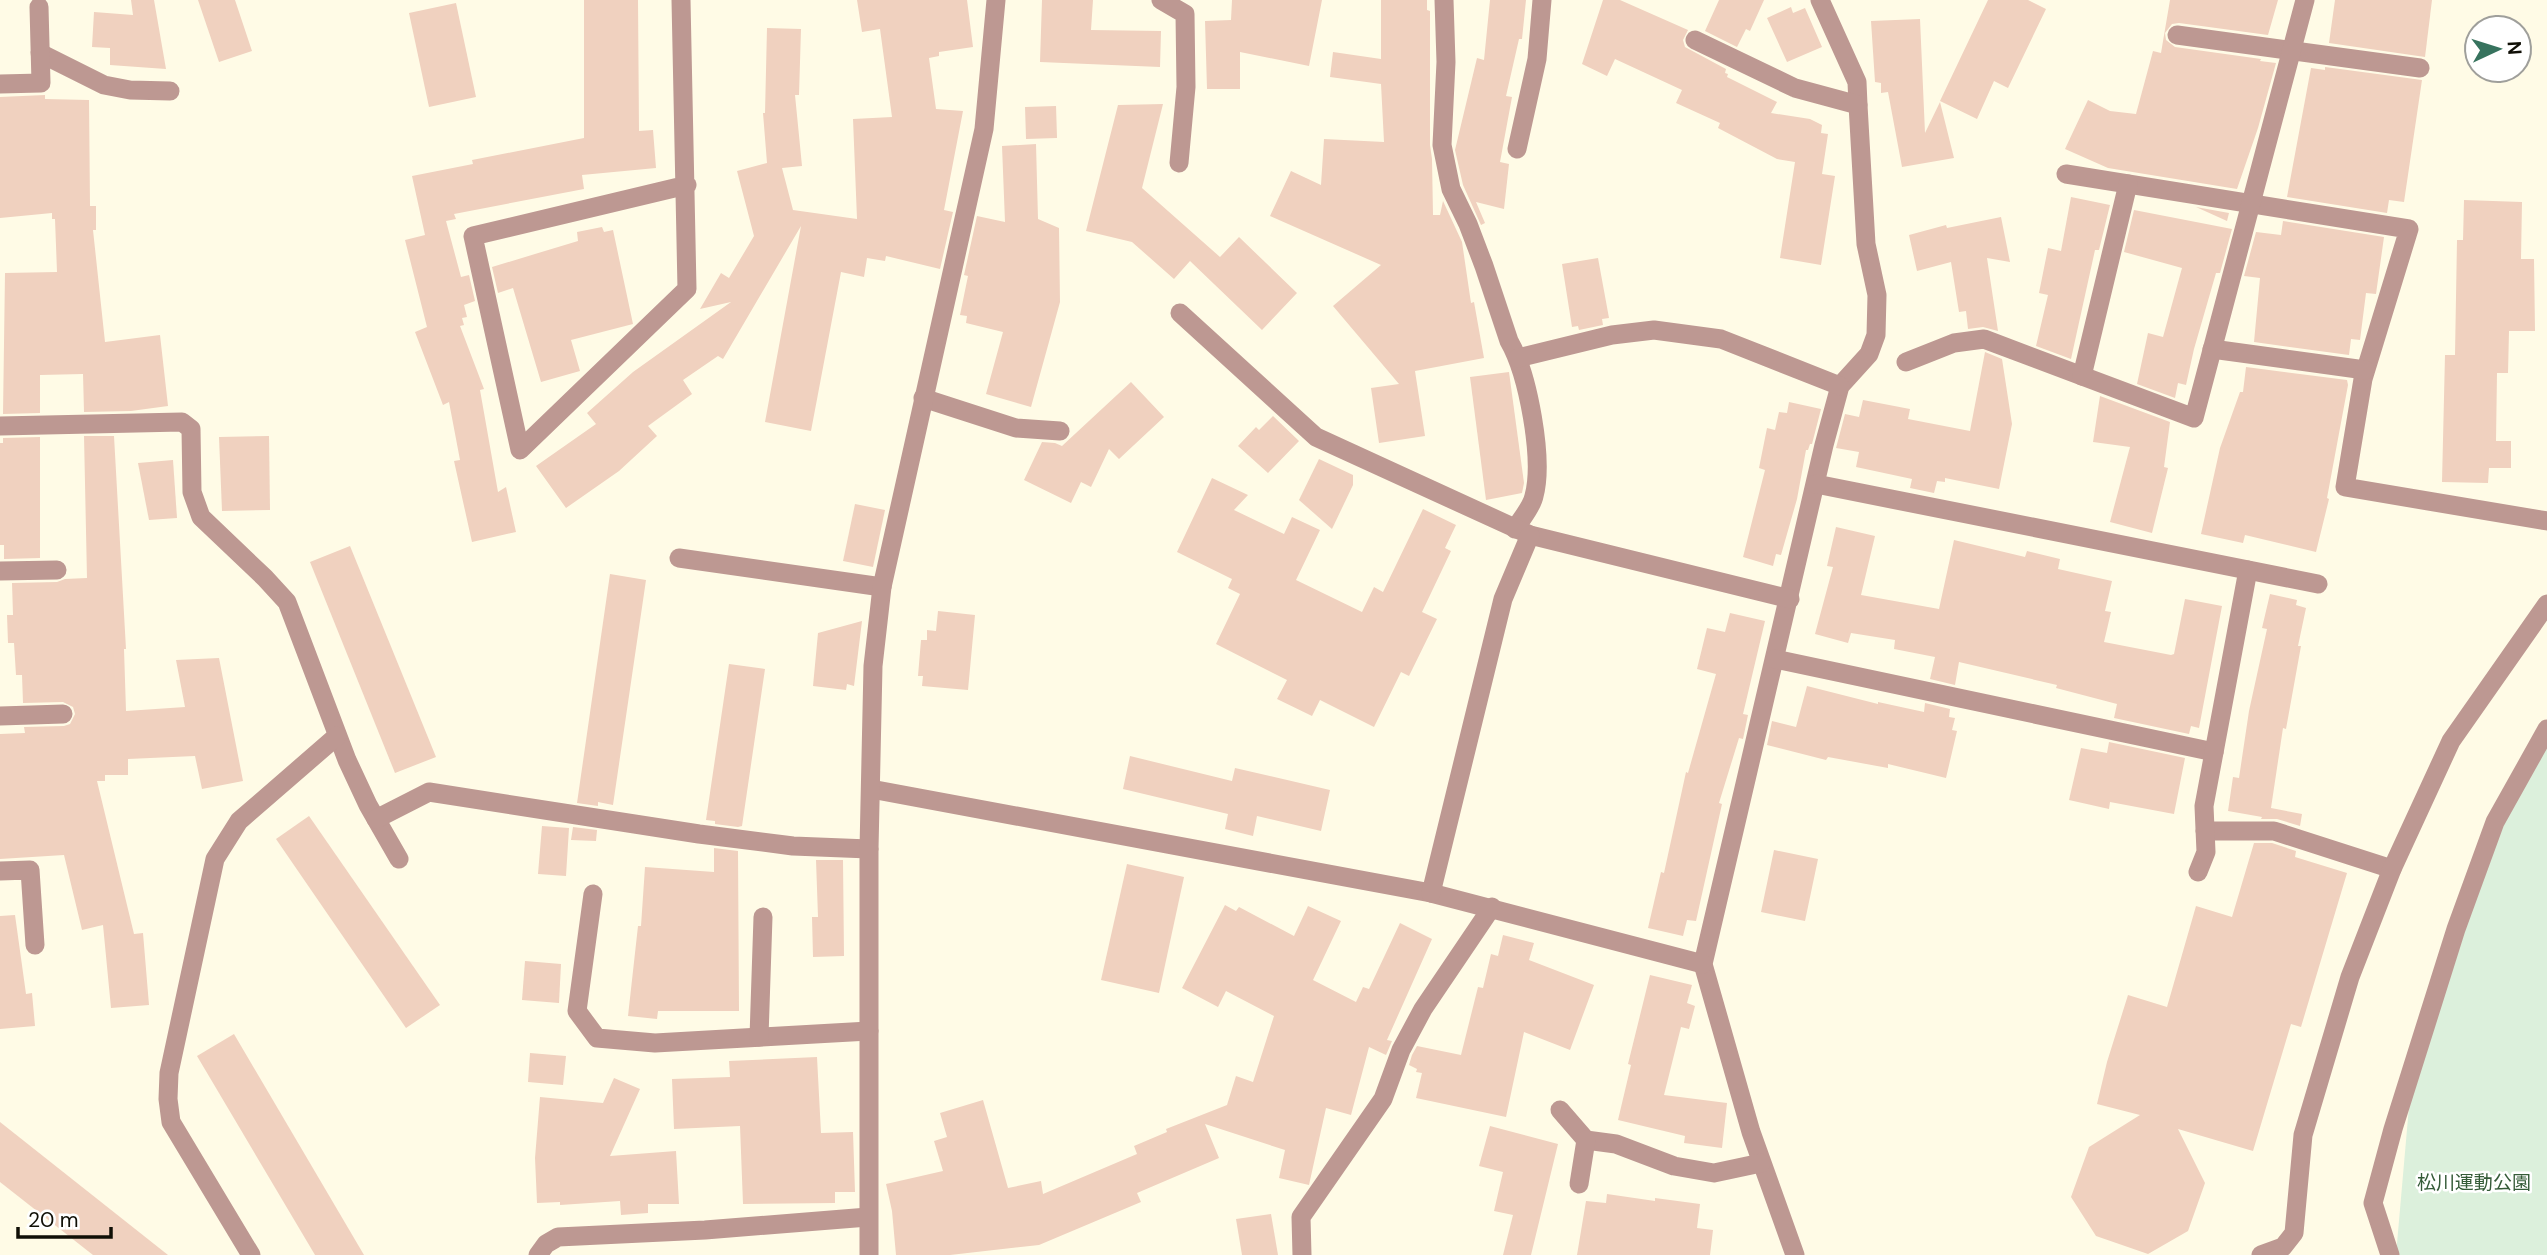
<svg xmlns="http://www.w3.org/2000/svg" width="2547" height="1255" viewBox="0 0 2547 1255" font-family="'DM Sans','Noto Sans JP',sans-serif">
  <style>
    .green { fill: #dcf0dc }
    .building { fill: #f0d1bf }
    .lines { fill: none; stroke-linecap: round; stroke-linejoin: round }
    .minor { stroke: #bd9892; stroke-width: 19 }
    .labels { text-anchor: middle; stroke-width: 5; stroke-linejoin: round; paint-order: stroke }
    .park-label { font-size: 19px; fill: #355b38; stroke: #fff }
  </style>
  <rect width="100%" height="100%" fill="#fffbe6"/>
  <path class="green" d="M2547 729V1255H2396L2415 1038 2511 778Z"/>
  <g class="building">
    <path d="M131 0H154L166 69 110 65V48L92 47 94 12 133 15Z"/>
    <path d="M198 0H235L252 51 219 62Z"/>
    <path d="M584 0H638L639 131 653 130 656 168 582 175 584 189 454 214 456 219 446 221 461 277 469 275 475 301 464 305 467 317 462 318 464 325 460 326 484 389 480 390 498 492 506 487 516 532 472 542 454 461 460 460 449 402 443 405 415 332 427 327 405 240 425 235 412 176 473 164 472 160 584 138Z"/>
    <path d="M857 0H967L973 47 939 52V56L929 58 936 109 963 111 944 210 953 212 940 269 886 256 885 261 867 258 864 277 841 272 811 431 765 422 801 226 723 359 718 356 683 380 692 394 648 426 657 436 619 471 566 508 536 466 596 424 587 413 633 372 731 302 700 309 721 273 729 278 754 236 737 171 767 163 763 113H765L767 28 801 29 799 95H795L802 166 782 168 793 210 857 219 853 119 892 117 880 29 862 32Z"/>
    <path d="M1042 0H1093L1091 30 1161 31 1160 67 1040 62Z"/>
    <path d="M1232 0H1322L1309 66 1240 52V89H1207L1205 21 1231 20Z"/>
    <path d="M1381 0H1427V10L1430 11V145L1432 159 1433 215H1440L1443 201 1462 242 1471 303 1474 302 1484 358 1415 371 1425 436 1379 443 1371 388 1399 384 1333 306 1381 265 1270 216 1291 171 1321 185 1324 139 1384 142 1381 84 1330 77 1333 52 1381 59Z"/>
    <path d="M1490 0H1526L1522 39H1519L1506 96 1512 97 1500 162 1509 164 1504 209 1476 202 1485 223 1481 225 1463 185 1455 150 1477 58 1484 60Z"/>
    <path d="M1603 0H1620L1688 30 1683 40 1685 47 1726 69 1725 73 1728 74 1727 77 1777 102 1771 113 1810 119 1822 125 1821 133 1828 134 1822 174 1835 176 1821 265 1780 258 1795 162 1777 159 1718 128 1720 123 1676 103 1682 90 1615 59 1607 76 1582 64Z"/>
    <path d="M1719 0H1764L1750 31 1746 29 1737 47 1705 31Z"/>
    <path d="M1988 0H2028L2046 9 2008 88 1994 81 1977 119 1940 101Z"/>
    <path d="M2170 0H2278L2268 35 2179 23 2172 24 2165 33 2166 40 2175 47 2261 59 2260 61 2276 63 2258 128 2237 189 2108 168 2065 149 2088 100 2110 111 2136 114 2153 51 2161 53Z"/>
    <path d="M2335 0H2432L2425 57 2329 43Z"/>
    <path d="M456 3 476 97 429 107 409 13Z"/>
    <path d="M1791 7 1793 13 1805 8 1822 47 1787 62 1767 18Z"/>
    <path d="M1920 19 1925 133 1940 102 1954 158 1902 167 1888 92 1881 93V83L1875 82 1871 21Z"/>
    <path d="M2325 67 2422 80 2404 202 2389 200 2387 213 2287 197 2311 68 2325 70Z"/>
    <path d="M45 95V99L89 100 90 206H96V230H93L105 342 160 335 168 406 131 411 84 412 83 374 40 375V413L3 414 5 273 57 272 55 219H52V213L0 218V97Z"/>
    <path d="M1163 104 1142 188 1220 257 1239 237 1297 293 1262 330 1190 261 1174 279 1132 242 1086 231 1118 105Z"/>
    <path d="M1056 106 1057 138 1026 139 1025 107Z"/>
    <path d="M1036 144 1038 219 1059 228 1060 302 1031 407 986 394 1003 332 966 323 967 316 960 315 968 276 964 275 977 216 1005 222 1002 146Z"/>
    <path d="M2071 197 2110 205 2099 250H2095L2071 359 2036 346 2048 295 2039 293 2048 248 2061 251Z"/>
    <path d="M2464 200 2522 202 2521 259H2534L2535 331H2509L2508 373H2497L2496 441H2511V468H2489L2488 483 2442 482 2445 355H2455L2457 240H2463Z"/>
    <path d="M2196 207 2229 213 2227 221Z"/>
    <path d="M2134 210 2232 229 2220 273H2216L2194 349 2186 385 2178 383 2175 398 2137 384 2148 333 2163 337 2182 268 2124 252Z"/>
    <path d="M2001 217 2010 262 1987 258 1998 331 1983 327 1968 329 1966 311 1959 312 1951 262 1917 271 1909 235 1946 225 1947 228Z"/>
    <path d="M2283 221 2384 237 2376 294 2366 293 2360 340 2351 339 2349 355 2254 342 2260 278 2244 276 2256 232 2281 235Z"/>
    <path d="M602 227 604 232 613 230 633 324 571 340 580 371 541 382 513 288 498 293 492 267 578 241 577 232Z"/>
    <path d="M1598 258 1609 318 1602 319 1603 325 1579 330 1578 326 1572 327 1562 264Z"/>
    <path d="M1985 352 2002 359 2012 424 1999 489 1945 478V482L1937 481 1934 493 1910 488 1912 479 1856 467 1859 452 1836 448 1845 414 1859 417 1863 400 1910 409 1908 419 1970 431Z"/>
    <path d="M2246 367 2347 380 2348 385 2327 498 2329 499 2316 552 2245 535 2243 543 2201 534 2220 448 2240 392H2243Z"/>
    <path d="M1509 372 1524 483 1522 493 1486 500 1470 377Z"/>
    <path d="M1131 382 1164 417 1119 459 1109 449 1091 487 1081 482 1071 503 1024 480 1042 442 1055 443 1062 446Z"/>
    <path d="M2100 396 2170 422 2164 467 2168 468 2152 533 2110 522 2130 447 2093 442Z"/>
    <path d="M1789 402 1821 409 1812 444H1810L1808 450H1806L1797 499 1781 555 1776 554 1773 566 1743 557 1765 470 1759 468 1767 428 1775 430 1779 412 1787 413Z"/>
    <path d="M1273 416 1299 441 1268 473 1238 446 1256 427 1259 430Z"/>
    <path d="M84 436H114L126 649H124L126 711 185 707 176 660 219 658 243 781 202 789 195 756 128 759V775H105V781H97L134 934 143 933 149 1005 111 1008 103 925 82 930 64 855 0 859V734L25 733 24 727 64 726 70 724 75 714 73 707 63 702 23 703 22 675H16L14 643H8L7 615H13L12 583 57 582 65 579 87 578Z"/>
    <path d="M269 436 270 510 222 511 219 437Z"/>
    <path d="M40 437V558L4 559V545H0V443H3V438Z"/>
    <path d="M1319 459 1353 475V485L1332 529 1299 500Z"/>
    <path d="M173 460 177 518 149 520 138 463Z"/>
    <path d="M1212 478 1248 495 1234 510 1284 534 1292 517 1320 530 1296 580 1362 612 1374 587 1383 592 1423 509 1456 525 1445 548 1451 551 1422 612 1437 619 1409 676 1401 672 1374 727 1320 700 1312 716 1277 699 1287 680 1216 644 1240 594 1228 588 1232 579 1177 552Z"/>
    <path d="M855 504 885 510 873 567 843 561Z"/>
    <path d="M1836 527 1875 536 1861 595 1939 609 1954 540 2025 557 2027 551 2060 559 2058 569 2112 581 2105 611 2111 612 2104 642 2171 655 2174 654 2185 599 2222 606 2199 728 2191 726 2189 734 2114 718 2117 704 2056 688 2057 685 1959 662 1955 685 1930 679 1935 657 1894 649 1895 640 1851 633 1848 643 1815 634 1833 567 1827 566Z"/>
    <path d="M350 546 436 757 395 773 310 562Z"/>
    <path d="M610 574 646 580 613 805 598 802V806L577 803Z"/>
    <path d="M2270 594 2297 600 2296 605 2306 608 2298 646H2301L2286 729 2283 728 2271 808 2302 814 2300 826 2277 819H2261L2262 817 2228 811 2233 777 2239 778 2249 711 2267 629 2262 628Z"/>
    <path d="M938 611 975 615 968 690 922 686 923 676H918L921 640H927V630L936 631Z"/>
    <path d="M1730 613 1765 621 1743 714 1748 715 1743 739 1739 738 1719 803 1722 804 1696 921 1687 920 1683 936 1648 928 1661 872 1664 873 1686 772 1688 773 1716 674 1697 669 1707 628 1725 632Z"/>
    <path d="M862 621 854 686 847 684 846 690 813 686 818 633Z"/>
    <path d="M729 664 765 669 742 826 738 827 715 824V821L706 820Z"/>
    <path d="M1807 686 1878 704V702L1924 712 1925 703 1950 709 1949 717 1955 718 1952 730 1957 731 1946 778 1888 764V768L1828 757 1826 760 1767 745 1772 721 1796 727Z"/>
    <path d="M2109 742 2185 758 2174 814 2110 802 2109 809 2069 800 2081 748 2107 753Z"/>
    <path d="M1130 756 1232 781 1235 768 1330 790 1321 831 1257 816 1253 836 1225 829 1228 814 1123 789Z"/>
    <path d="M309 816 440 1005 406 1028 276 839Z"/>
    <path d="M542 826 569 828 566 876 538 874Z"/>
    <path d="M573 827 597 830 596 841 571 840Z"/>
    <path d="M2254 843H2272L2296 851 2295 857 2347 873 2301 1027 2291 1024 2253 1151 2178 1129 2205 1183 2188 1231 2148 1254 2096 1236 2071 1197 2089 1147 2140 1115 2097 1104 2107 1062 2128 995 2167 1007 2196 906 2232 917Z"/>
    <path d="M714 848 738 851 739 1011H658L657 1019 628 1016 638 926H641L645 867 714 872Z"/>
    <path d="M1774 850 1818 859 1805 921 1761 912Z"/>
    <path d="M816 860H843L844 956 813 957 812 917H818Z"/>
    <path d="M1127 864 1184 877 1159 993 1101 980Z"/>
    <path d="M1225 905 1236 911 1239 907 1294 936 1308 906 1341 921 1313 980 1356 1002 1363 987 1369 989 1400 923 1432 939 1387 1040 1392 1041 1386 1055 1369 1047 1351 1115 1326 1108 1309 1185 1279 1178 1285 1150 1205 1124 1219 1158 1137 1193 1141 1202 1039 1245 950 1255H896L892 1211 886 1184 943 1171 934 1141 947 1137 940 1113 983 1100 1008 1188 1041 1181 1043 1194 1137 1154 1134 1146 1167 1132 1166 1129 1227 1105 1236 1076 1253 1082 1274 1016 1226 991 1218 1007 1182 988Z"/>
    <path d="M15 915 26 994 32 993 35 1026 0 1029V916Z"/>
    <path d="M1503 935 1534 943 1529 960 1594 985 1570 1050 1524 1032 1506 1117 1416 1098 1422 1073 1416 1072 1417 1069 1409 1065 1412 1055 1417 1046 1461 1055 1478 987 1483 988 1491 954 1498 956Z"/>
    <path d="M525 961 561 964 559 1003 522 1000Z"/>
    <path d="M1650 975 1692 985 1687 1003 1695 1006 1689 1029 1681 1027 1664 1095 1727 1103 1722 1148 1684 1143 1685 1136 1618 1120 1631 1065 1628 1064Z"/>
    <path d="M234 1034 364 1255H315L197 1056Z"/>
    <path d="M530 1053 566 1056 563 1085 528 1082Z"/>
    <path d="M817 1057 821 1133 853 1132 855 1192H835V1203L743 1204 740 1126 674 1129 672 1079 730 1077 729 1061Z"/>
    <path d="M614 1078 640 1089 610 1156 676 1151 679 1204H648V1213L621 1215 620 1201 560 1205V1202L537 1203 535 1158 540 1097 603 1103Z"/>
    <path d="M0 1122 168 1255H93L0 1182Z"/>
    <path d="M1490 1126 1558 1144 1531 1255H1503L1513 1215 1494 1211 1503 1172 1479 1166Z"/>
    <path d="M1607 1194 1655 1201V1198L1700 1204 1697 1228 1713 1230 1710 1255H1577L1586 1201 1606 1203Z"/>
    <path d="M1271 1214 1278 1255H1242L1236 1219Z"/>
  </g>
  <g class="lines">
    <g class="minor">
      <path d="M681 0 687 289 520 450 473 236 687 185"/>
      <path d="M1161 0 1185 14 1186 87 1179 163"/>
      <path d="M1444 0 1446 62 1442 145 1451 189 1468 224 1484 266 1509 341C1528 374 1544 459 1534 496 1532 507 1521 519 1515 529"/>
      <path d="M1820 0 1857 82 1858 105"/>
      <path d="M2177 35 2420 68"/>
      <path d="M1695 40 1795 88 1858 105 1866 244 1877 295 1876 335 1869 354 1840 386 1824 445 1703 964 1751 1132 1795 1255"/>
      <path d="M40 53 104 85 130 90 170 91"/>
      <path d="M0 84 41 83 39 7"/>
      <path d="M1517 149 1537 59 1542 0"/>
      <path d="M2066 174 2409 229 2363 379 2345 487 2547 521"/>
      <path d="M1180 313 1316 437 1530 535 1790 599"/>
      <path d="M2212 349 2365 370"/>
      <path d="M1518 358 1612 335 1654 330 1721 339 1840 386"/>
      <path d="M1906 362 1954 343 1984 339 2194 418 2305 0"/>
      <path d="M2082 376 2128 184"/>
      <path d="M923 398 1016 428 1060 431"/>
      <path d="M0 426 182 422 191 429 192 492 201 517 265 578 287 602 347 760 368 805 399 859"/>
      <path d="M1816 484 2318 584"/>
      <path d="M679 558 882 587"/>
      <path d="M0 571 57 570"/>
      <path d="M1775 659 2214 752"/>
      <path d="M0 716 63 714"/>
      <path d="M871 789 1431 893 1703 964"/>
      <path d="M376 819 429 792 699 834 793 846 869 849"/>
      <path d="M2205 831H2274L2392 869"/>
      <path d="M0 871 30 870 35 945"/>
      <path d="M2198 872 2206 852 2204 806 2248 570"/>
      <path d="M1431 893 1503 599 1530 535"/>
      <path d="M593 894 577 1011 597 1038 655 1043 869 1031"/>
      <path d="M759 1037 763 917"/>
      <path d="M1560 1110 1586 1140 1616 1144 1674 1166 1714 1173 1761 1163"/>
      <path d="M1579 1184 1586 1140"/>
      <path d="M251 1255 171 1122 168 1099 169 1073 215 859 239 821 337 736"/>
      <path d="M538 1255 546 1244 558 1237 705 1230 868 1217"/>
      <path d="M869 1255V849L873 666 882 587 984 129 996 0"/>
      <path d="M1302 1255 1301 1217 1383 1099 1401 1050 1423 1009 1492 907"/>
      <path d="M2261 1255 2283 1247 2294 1233 2303 1135 2350 977 2392 869 2451 741 2547 604"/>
      <path d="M2390 1255 2373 1203 2393 1129 2456 929 2495 822 2547 729"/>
    </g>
  </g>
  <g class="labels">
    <g class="park-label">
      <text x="2474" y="1189">松川運動公園</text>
    </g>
  </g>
  <g transform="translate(2498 49) rotate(86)"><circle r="33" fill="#ffffff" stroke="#9f9f9b" stroke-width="2"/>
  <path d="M0-5L12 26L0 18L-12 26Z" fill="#37735e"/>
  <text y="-10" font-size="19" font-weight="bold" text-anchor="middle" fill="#100f06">N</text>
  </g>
  <path d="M18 1227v10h93v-10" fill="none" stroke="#100f06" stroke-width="3.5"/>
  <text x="28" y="1227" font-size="21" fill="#100f06" stroke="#ffffff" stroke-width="5" paint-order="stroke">20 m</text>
</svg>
